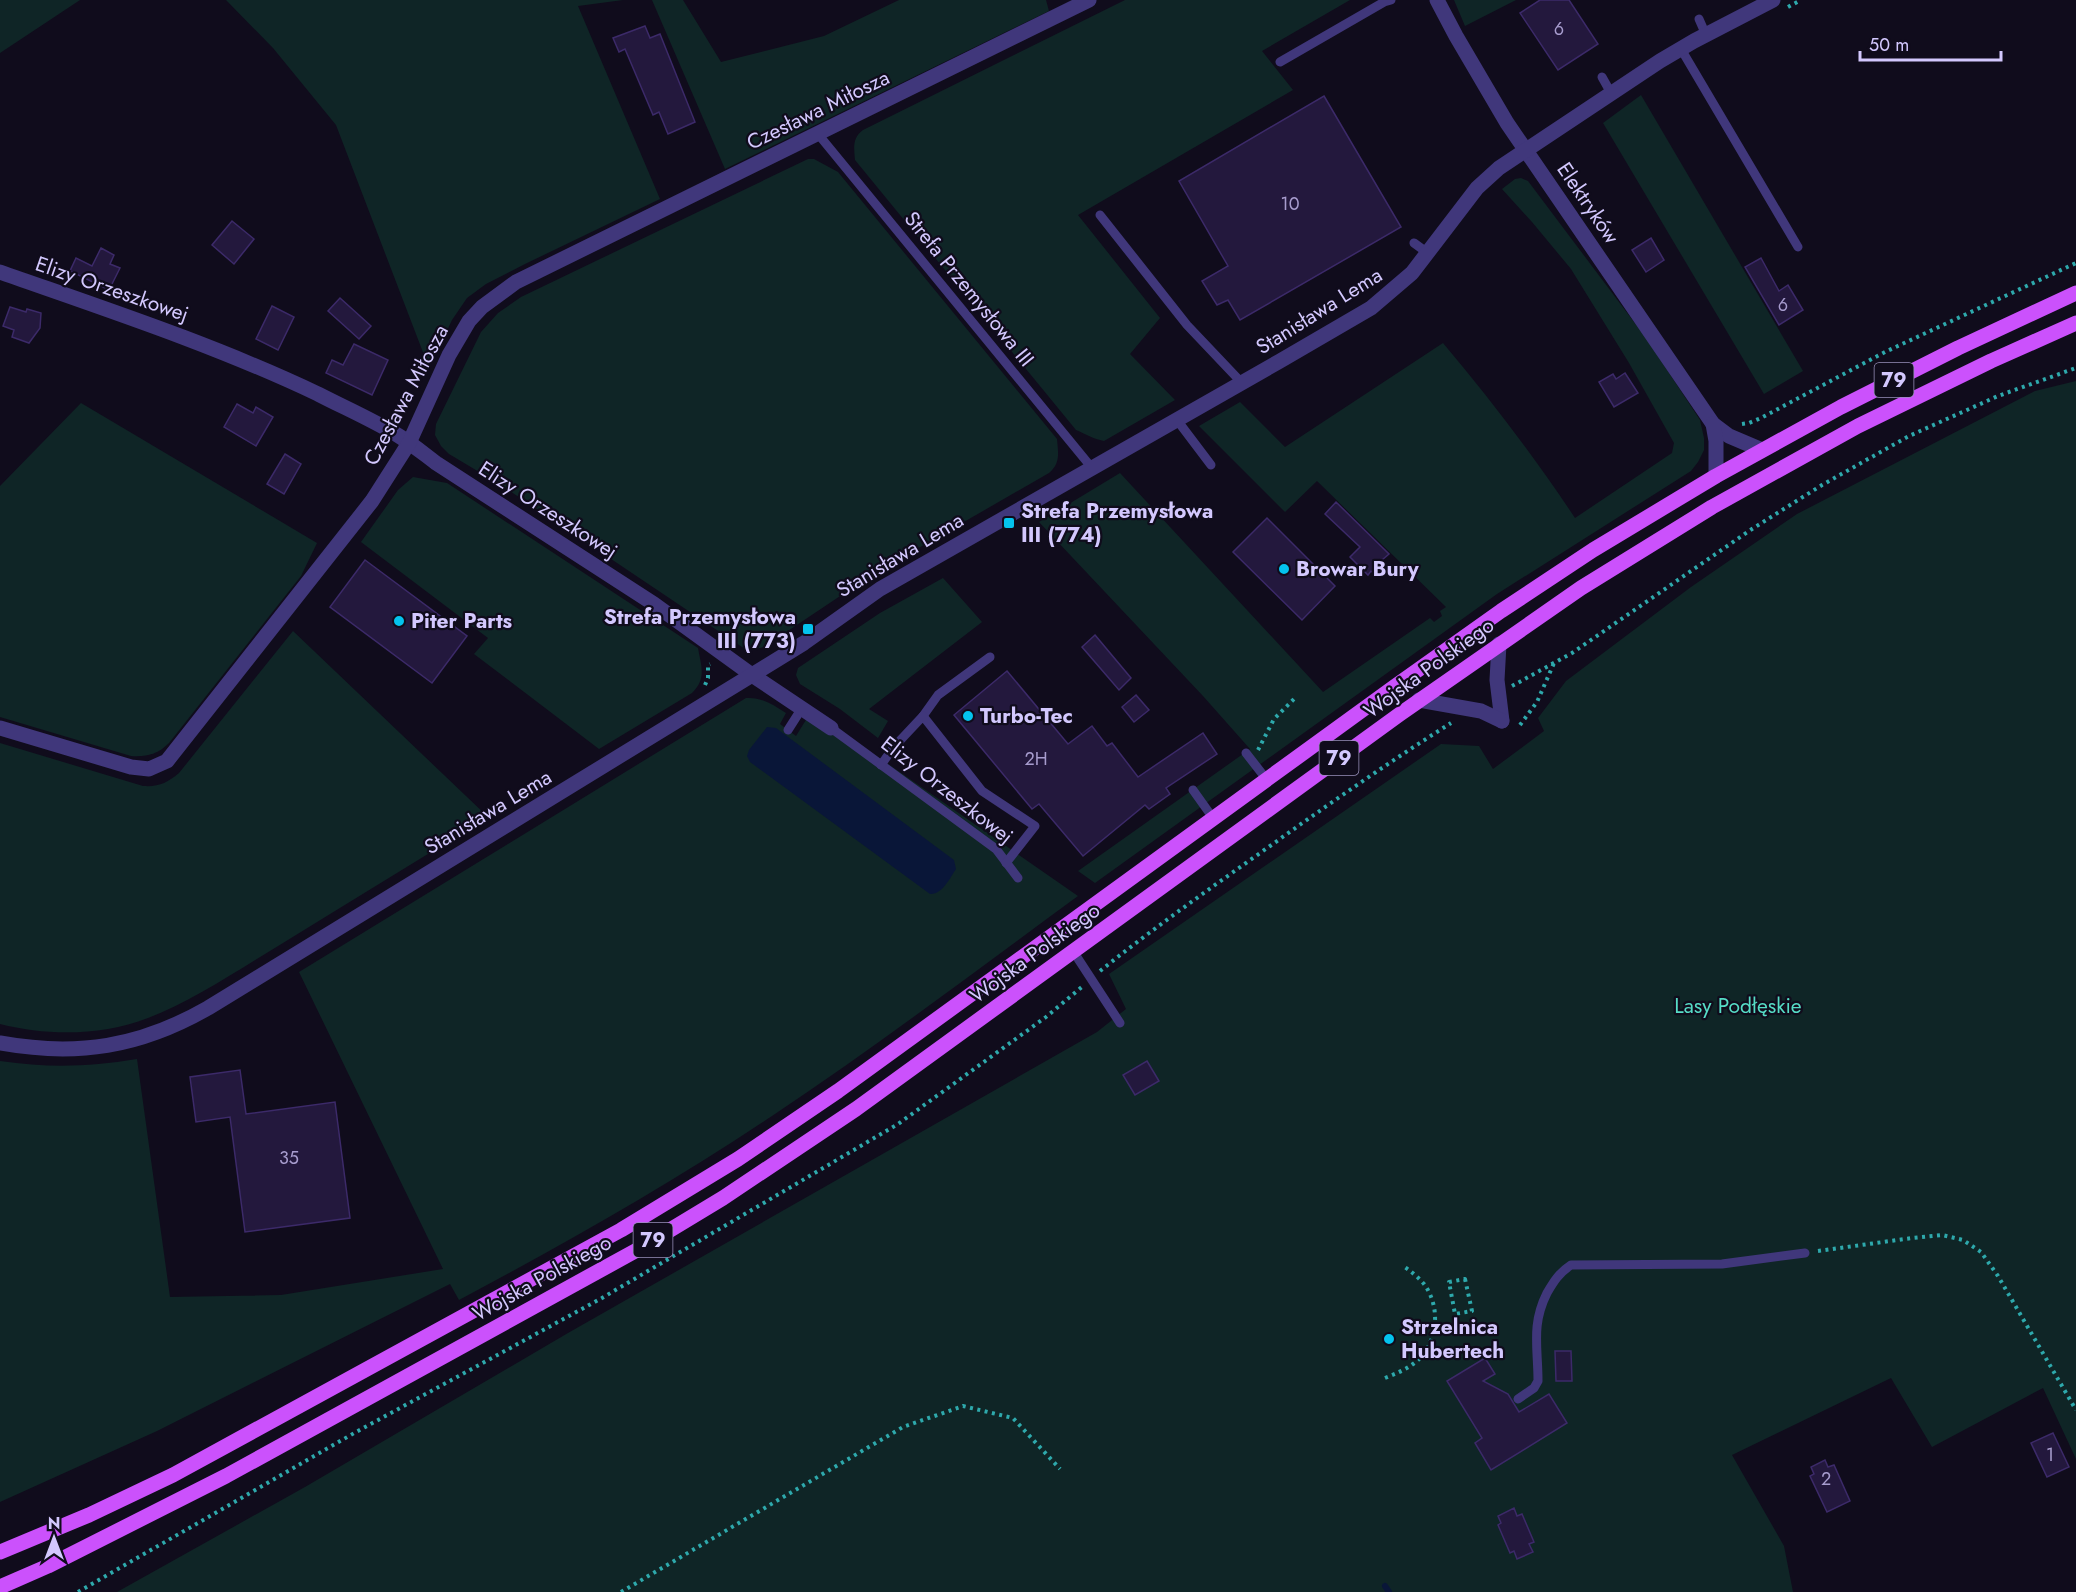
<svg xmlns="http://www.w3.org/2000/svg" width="2076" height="1592" viewBox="0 0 2076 1592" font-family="Jost,sans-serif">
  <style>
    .green { fill: #0f2526 }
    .water { fill: #091638 }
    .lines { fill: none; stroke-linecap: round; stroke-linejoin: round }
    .stream { stroke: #091638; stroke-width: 6 }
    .building { fill: #23183d; stroke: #3c2a69; stroke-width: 1.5 }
    .path { stroke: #2ea9ac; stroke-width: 4; stroke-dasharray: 3 4.5; stroke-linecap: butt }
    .service { stroke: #40377b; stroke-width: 9 }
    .minor { stroke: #40377b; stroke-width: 15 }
    .primary { stroke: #cb51fc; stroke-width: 15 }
    .poi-dot { fill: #04c3ee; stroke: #100c1c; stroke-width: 2 }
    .labels { text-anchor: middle; stroke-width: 4.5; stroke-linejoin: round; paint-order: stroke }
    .number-label { font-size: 18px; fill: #a79cce }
    .shield { fill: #100c1c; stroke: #9890ba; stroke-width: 1.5 }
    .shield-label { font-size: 20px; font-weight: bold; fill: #d3c8fe }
    .street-label { font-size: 21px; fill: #d3c8fe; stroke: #100c1c }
    .poi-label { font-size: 21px; font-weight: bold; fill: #d3c8fe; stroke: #100c1c; text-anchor: start }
    .park-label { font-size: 21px; fill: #56dcc6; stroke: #100c1c }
  </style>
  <rect width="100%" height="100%" fill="#100c1c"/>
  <g class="green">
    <path d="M0 0H80L0 53Z"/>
    <path d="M226 0H623L578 6 660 199 525 264 486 284 467 298 452 320 429 368 336 125 273 48Z"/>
    <path d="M652 0H683L721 62 824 36 899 0H1046L1049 11 725 169Z"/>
    <path d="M1125 0H1350L1262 51 1293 90 1078 215 1160 318 1130 354 1175 400 1104 441C1093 439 1086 434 1076 430L855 160C854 148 852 138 863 130Z"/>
    <path d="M1454 0H1516L1465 26Z"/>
    <path d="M1641 95 1803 371 1764 394 1603 123Z"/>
    <path d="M808 159H814L838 172 1057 439C1058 452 1061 463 1049 473L870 576 764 647 748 651 501 485 449 454 441 446 435 435 436 424 481 332 498 313 521 297Z"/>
    <path d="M1521 178 1528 181 1646 338 1700 420 1704 438V450L1698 462 1691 471 1497 594 1095 883 1078 871 1250 749 1203 696 1039 522 1120 473 1323 692 1430 618 1434 622 1442 616 1440 611 1446 607 1317 481 1285 512 1199 426 1240 402 1285 447 1443 343C1490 399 1534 456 1575 518L1672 453 1674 443 1629 363 1571 269 1532 222 1502 189 1515 179Z"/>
    <path d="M2076 381V1459L2043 1388 1932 1447 1891 1378 1732 1455 1784 1546 1793 1592H117L305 1487 568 1333 1097 1032 1126 1009 1109 974 1441 744 1479 746 1493 769 1544 731 1538 718 1566 681 1691 587 1797 514 2035 391Z"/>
    <path d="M81 403 317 543 301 576 169 743C158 754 147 757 131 756L0 717V486Z"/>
    <path d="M413 477 447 483 698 648C701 666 707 678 692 693L599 749 474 654 488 638 361 542 398 490Z"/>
    <path d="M943 578 982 622 869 709 888 721 878 738 840 709 800 684 796 675 798 668 880 613Z"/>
    <path d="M293 631 488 817C420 859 351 901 283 943 241 968 193 1001 148 1018 101 1036 48 1036 0 1024V743L143 786C159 787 167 783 179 773Z"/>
    <path d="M746 698C762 697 773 705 786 713L780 724 796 736 809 715 881 759 1078 896C977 970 877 1046 772 1116 671 1184 566 1243 459 1300L450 1284 157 1431 0 1502V1061C49 1068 88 1067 137 1059L170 1297 281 1295 443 1269 299 972Z"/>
  </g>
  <path class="water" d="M767 727 776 728 954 860 956 869C950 878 942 895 930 894L750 762 747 756 749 750Z"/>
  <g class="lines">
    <path class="stream" d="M1385 1586 1389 1592"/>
  </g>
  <g class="building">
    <path d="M1540 0H1569L1598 44 1558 70 1520 13Z"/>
    <path d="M645 26 650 38 660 34 695 122 668 134 659 112 653 115 625 49 619 52 613 38Z"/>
    <path d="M1324 96 1401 227 1240 320 1228 300 1217 305 1202 281 1228 266 1179 181Z"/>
    <path d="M232 221 254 239 234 264 212 245Z"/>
    <path d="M1651 238 1664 260 1646 272 1632 250Z"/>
    <path d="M101 248 114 255 110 264 120 268 109 290 70 271 76 258 92 266Z"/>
    <path d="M1761 258 1779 291 1788 285 1803 310 1779 325 1745 267Z"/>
    <path d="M340 298 371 326 359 339 328 311Z"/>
    <path d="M272 306 294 317 278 350 256 339Z"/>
    <path d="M10 307 26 312 27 309 41 313 40 328 29 343 12 337 14 330 3 326Z"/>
    <path d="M354 344 388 360 372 395 326 373 332 360 343 365Z"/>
    <path d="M1625 373 1638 393 1614 407 1599 382 1613 374 1616 379Z"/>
    <path d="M237 404 253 413 256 407 273 417 256 446 224 427Z"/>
    <path d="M285 454 301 464 284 494 267 484Z"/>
    <path d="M1336 502 1389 554 1382 560 1388 567 1378 577 1371 571 1368 575 1350 557 1360 547 1325 514Z"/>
    <path d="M1267 518 1335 586 1302 620 1233 552Z"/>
    <path d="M365 560 467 636 432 683 330 607Z"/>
    <path d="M1095 635 1131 678 1119 690 1082 647Z"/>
    <path d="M1007 671 1068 744 1092 726 1107 746 1112 743 1138 777 1203 733 1217 754 1166 788 1170 794 1149 809 1145 805 1083 856 1039 804 1032 809 954 715Z"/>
    <path d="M1136 695 1149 710 1134 722 1122 707Z"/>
    <path d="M1147 1061 1159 1081 1135 1095 1123 1075Z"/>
    <path d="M240 1070 246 1114 335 1102 350 1218 245 1232 230 1117 196 1122 190 1077Z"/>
    <path d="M1555 1351H1571L1572 1381H1556Z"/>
    <path d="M1485 1358 1495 1374 1483 1381 1508 1394 1519 1412 1549 1394 1567 1423 1491 1470 1475 1443 1482 1438 1447 1381Z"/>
    <path d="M2053 1433 2069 1467 2047 1477 2031 1443Z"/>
    <path d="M1825 1460 1828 1467 1834 1465 1850 1501 1827 1512 1810 1476 1814 1474 1811 1467Z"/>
    <path d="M1514 1508 1517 1516 1522 1514 1534 1542 1529 1544 1533 1552 1517 1559 1514 1551 1510 1553 1498 1525 1501 1523 1498 1516Z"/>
  </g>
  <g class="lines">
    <g class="path">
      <path d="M1788 7 1801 0"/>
      <path d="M1742 424 1749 423 1761 418 1885 352 2076 263"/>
      <path d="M705 685 708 678V665L710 664"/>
      <path d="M1512 686 1572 653 1752 529 1822 485 1909 436 1998 396 2076 368"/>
      <path d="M1520 725 1537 702 1554 663"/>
      <path d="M1258 750 1274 719 1297 696"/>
      <path d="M1100 971C1155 927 1212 887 1270 846 1329 804 1389 762 1451 723"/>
      <path d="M1818 1251 1912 1238 1942 1235 1963 1240 1981 1252 1998 1276 2076 1410"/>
      <path d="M1465 1279 1472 1311 1455 1314 1449 1282Z"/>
      <path d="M1385 1378C1397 1373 1408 1369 1418 1360 1438 1341 1441 1307 1424 1284 1418 1277 1411 1271 1403 1266"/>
      <path d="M78 1592 356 1432 602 1298 898 1124 1046 1017 1083 986"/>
      <path d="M621 1592 903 1427 963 1406 1013 1418 1060 1469"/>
    </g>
    <g class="service">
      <path d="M1699 19 1706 35"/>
      <path d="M1681 49 1798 247"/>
      <path d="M1280 62 1384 2 1391 0"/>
      <path d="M1602 77 1611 93"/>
      <path d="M818 134 1092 468"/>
      <path d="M1100 215 1187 325 1242 383"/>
      <path d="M1414 243 1429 254"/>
      <path d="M1177 420 1211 465"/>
      <path d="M923 716 938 695 990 657"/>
      <path d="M831 728 996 849 1018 878"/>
      <path d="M788 730 802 708"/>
      <path d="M1246 753 1267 780"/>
      <path d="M881 765 893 748 923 716 982 791 1035 826 1006 863"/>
      <path d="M1193 790 1213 818"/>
      <path d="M1073 951 1120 1023"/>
      <path d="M1518 1399 1534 1388 1538 1381C1538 1347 1531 1325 1547 1293 1554 1281 1559 1273 1571 1265L1722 1264 1805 1253"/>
    </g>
    <g class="minor">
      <path d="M1437 0 1456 36 1507 123 1713 424 1729 436 1762 450"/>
      <path d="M0 272C108 310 215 345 318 394 345 408 373 420 399 436 412 444 424 454 436 463L654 604 752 675 831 728"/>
      <path d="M1713 424 1716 441V476"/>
      <path d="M1499 644 1497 680 1502 721"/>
      <path d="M1419 700 1481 711 1502 721"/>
      <path d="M0 728 131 767 149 769 167 761 372 501 409 443 449 355 469 321 482 307 516 282 1089 0"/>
      <path d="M0 1043C77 1057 140 1047 208 1008L752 675 804 643 880 589 1280 361 1371 308 1412 273 1477 188 1499 168 1660 61 1694 41 1773 0"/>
    </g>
    <g class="primary">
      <path d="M0 1552 89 1515 173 1475 621 1230 738 1159 838 1091 1394 687 1501 611 1593 550 1716 476 1841 407 1958 348 2076 293"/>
      <path d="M0 1587 48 1566 226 1476 637 1250 723 1198 856 1109 1400 714 1581 588 1712 507 1858 426 1991 361 2076 323"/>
    </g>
  </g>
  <g class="poi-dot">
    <rect x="1003" y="517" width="12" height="12" rx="3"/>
    <circle cx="1284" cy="569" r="6"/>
    <circle cx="399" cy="621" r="6"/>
    <rect x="802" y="623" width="12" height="12" rx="3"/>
    <circle cx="968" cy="716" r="6"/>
    <circle cx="1389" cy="1339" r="6"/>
  </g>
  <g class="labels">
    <g class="number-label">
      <text x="1559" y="35">6</text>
      <text x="1290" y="210">10</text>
      <text x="1783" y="311">6</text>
      <text x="1036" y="765">2H</text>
      <text x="289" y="1164">35</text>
      <text x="2050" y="1461">1</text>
      <text x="1826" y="1485">2</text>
    </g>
    <g class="shield">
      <rect x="1874.5" y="363" width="39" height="34" rx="4.5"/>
      <rect x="1319.5" y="741" width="39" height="34" rx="4.5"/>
      <rect x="633.5" y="1223" width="39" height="34" rx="4.5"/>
    </g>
    <g class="shield-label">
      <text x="1894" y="387">79</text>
      <text x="1339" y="765">79</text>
      <text x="653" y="1247">79</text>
    </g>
    <g class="street-label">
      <text transform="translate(818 110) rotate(-26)" y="7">Czesława Miłosza</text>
      <text transform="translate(1588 203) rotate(56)" y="7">Elektryków</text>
      <text transform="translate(112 289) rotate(19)" y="7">Elizy Orzeszkowej</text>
      <text transform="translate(969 289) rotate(51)" y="7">Strefa Przemysłowa III</text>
      <text transform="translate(1319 311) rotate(-32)" y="7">Stanisława Lema</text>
      <text transform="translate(406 395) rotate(-62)" y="7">Czesława Miłosza</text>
      <text transform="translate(548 510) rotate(33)" y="7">Elizy Orzeszkowej</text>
      <text transform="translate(900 555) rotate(-31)" y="7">Stanisława Lema</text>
      <text transform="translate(1429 668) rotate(-36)" y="7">Wojska Polskiego</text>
      <text transform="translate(947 790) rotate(38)" y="7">Elizy Orzeszkowej</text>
      <text transform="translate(488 812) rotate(-31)" y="7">Stanisława Lema</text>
      <text transform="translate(1035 953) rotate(-36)" y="7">Wojska Polskiego</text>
      <text transform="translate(542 1278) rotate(-29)" y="7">Wojska Polskiego</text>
    </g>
    <g class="poi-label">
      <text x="1021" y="518">Strefa Przemysłowa<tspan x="1021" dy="24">III (774)</tspan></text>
      <text x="1296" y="576">Browar Bury</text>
      <text x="796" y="624" text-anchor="end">Strefa Przemysłowa<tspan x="796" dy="24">III (773)</tspan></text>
      <text x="411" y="628">Piter Parts</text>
      <text x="980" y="723">Turbo-Tec</text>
      <text x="1401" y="1334">Strzelnica<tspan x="1401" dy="24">Hubertech</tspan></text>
    </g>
    <g class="park-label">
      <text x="1738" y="1013">Lasy Podłęskie</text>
    </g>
  </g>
  <g transform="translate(54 1538)" stroke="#100c1c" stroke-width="4.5" paint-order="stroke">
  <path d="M0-4.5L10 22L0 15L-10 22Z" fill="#d3c8fe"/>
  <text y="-9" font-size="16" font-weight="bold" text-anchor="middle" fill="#d3c8fe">N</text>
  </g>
  <path d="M1860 51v9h141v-9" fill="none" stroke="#d3c8fe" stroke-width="3"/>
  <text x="1869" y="51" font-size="18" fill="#d3c8fe" stroke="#100c1c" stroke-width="4.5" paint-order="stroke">50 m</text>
</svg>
